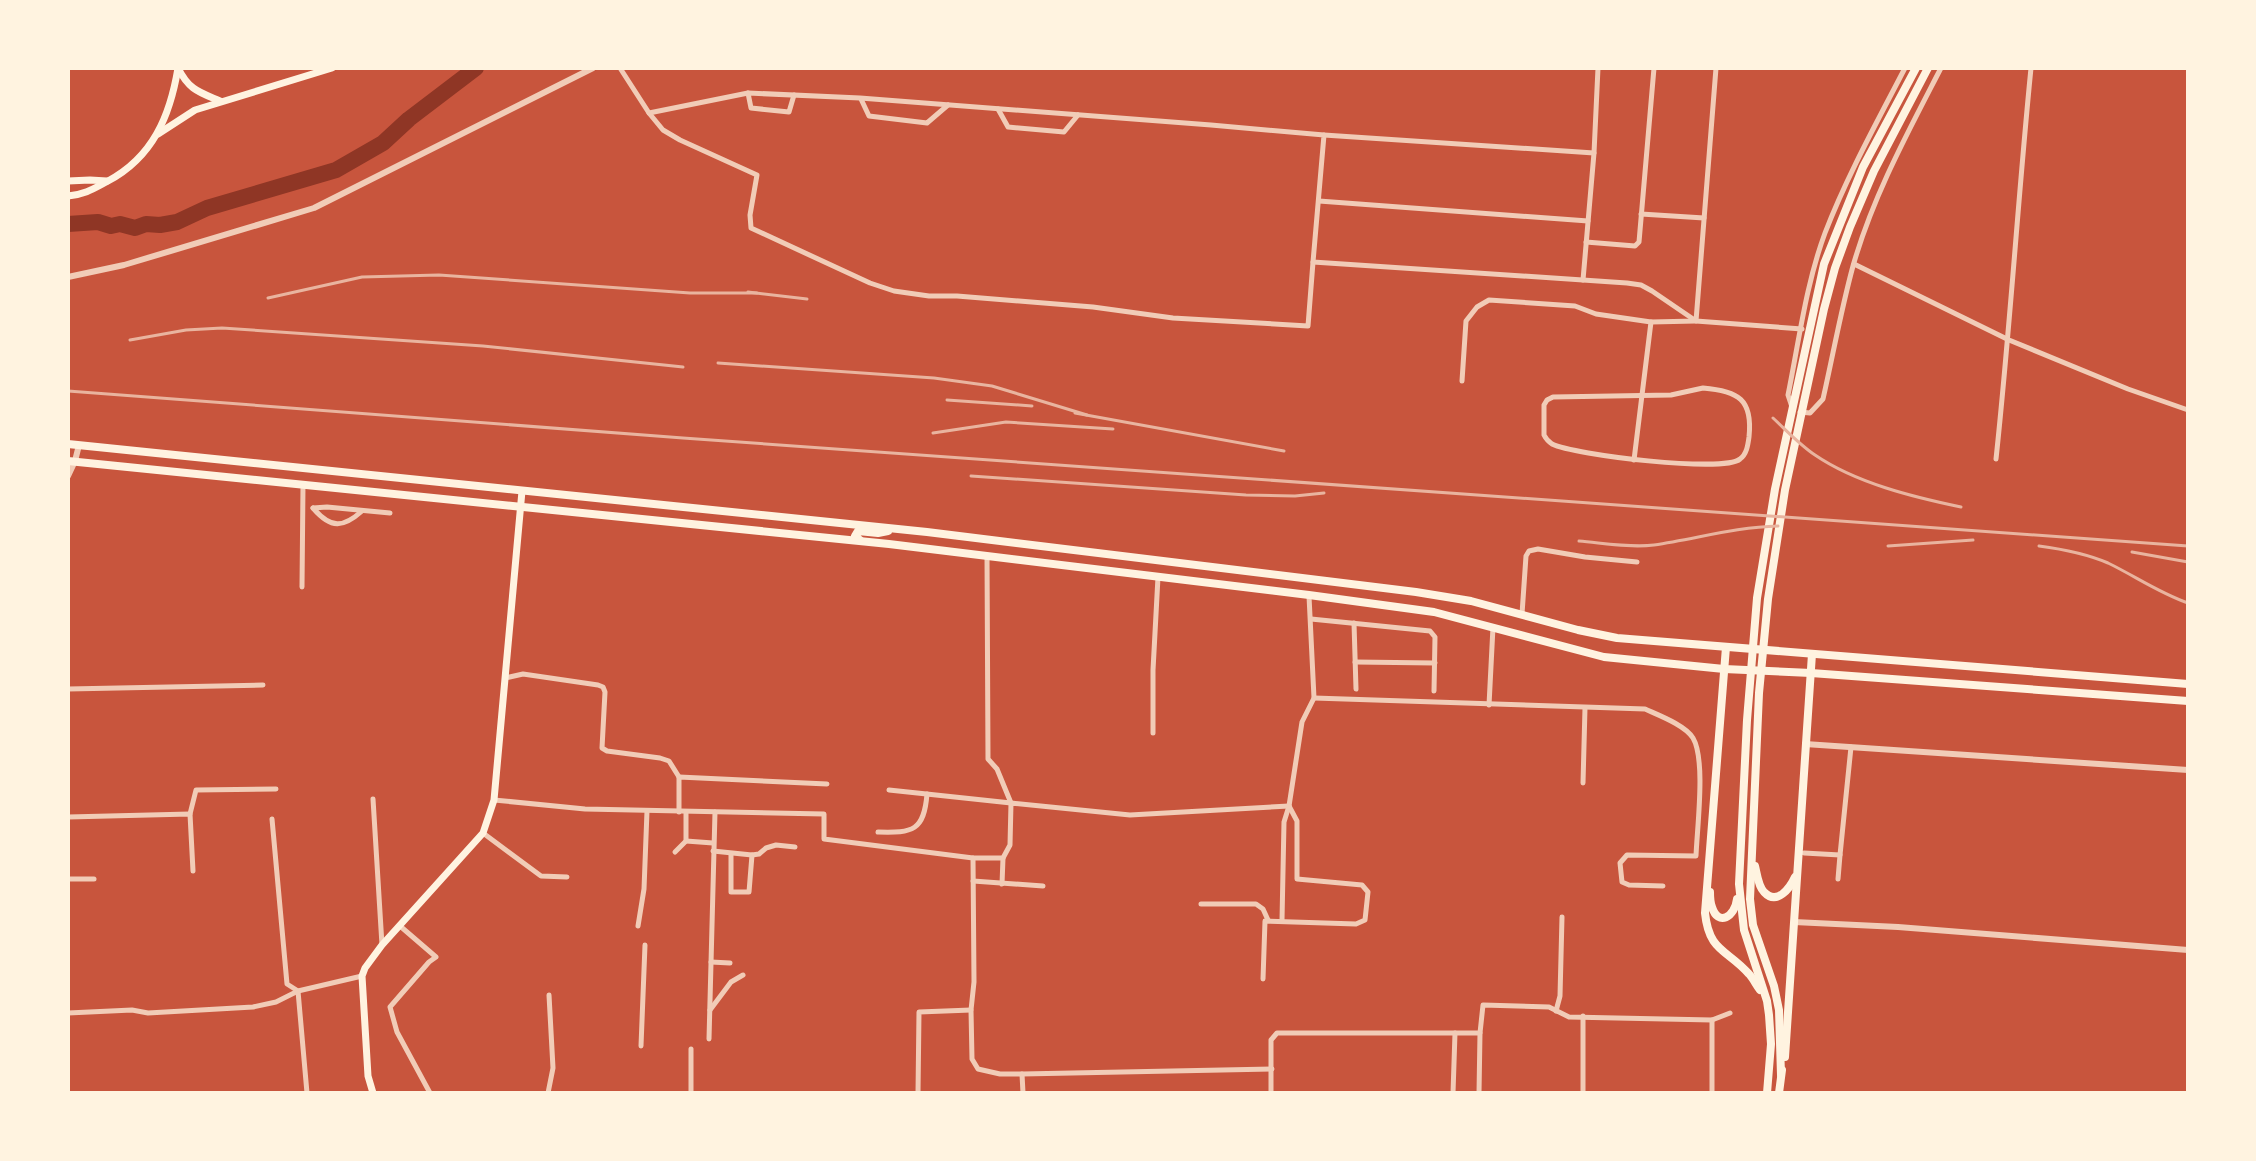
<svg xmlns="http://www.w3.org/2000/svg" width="2256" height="1161" viewBox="0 0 2256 1161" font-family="'Exo 2',sans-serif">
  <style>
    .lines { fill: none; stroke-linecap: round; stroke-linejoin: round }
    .river { stroke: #8f3625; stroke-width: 16 }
    .minor { stroke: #f1ccb7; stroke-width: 5 }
    .tertiary { stroke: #f1ccb7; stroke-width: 6 }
    .secondary { stroke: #fff3e0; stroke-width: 7 }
    .primary { stroke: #fff3e0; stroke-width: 8 }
    .rail { stroke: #e9b49f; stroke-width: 3 }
  </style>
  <rect width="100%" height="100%" fill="#c8553d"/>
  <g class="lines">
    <path class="river" d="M68 224 98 222 111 226 120 224 135 228 146 224 160 225 177 222 207 208 336 170 383 143 409 119 476 68"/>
    <g class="minor">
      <path d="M620 68 649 113 663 130 680 140 757 175 750 215 751 228 870 283 894 291 929 296H957L1093 307 1173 318 1308 326 1313 262"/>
      <path d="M748 93 751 108 789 112 794 95"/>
      <path d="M861 99 869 116 927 123 948 105"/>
      <path d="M998 109 1008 127 1064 132 1078 115"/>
      <path d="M649 113 748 93 860 98 1211 125 1324 135 1313 262 1627 283 1641 285 1652 291 1696 321 1802 329"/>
      <path d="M1324 135 1594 153"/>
      <path d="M1319 201 1588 221"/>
      <path d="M1641 214 1704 218"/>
      <path d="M1586 242 1635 246 1639 242 1654 68"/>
      <path d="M1854 264 2009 340 2128 389 2188 410"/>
      <path d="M1583 280 1594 153 1598 68"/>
      <path d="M1462 381 1466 321 1477 307 1489 300 1575 306 1596 314 1651 322 1696 321 1716 68"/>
      <path d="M1703 388C1738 391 1753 399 1749 437 1748 444 1747 454 1740 459 1724 473 1574 455 1552 444 1549 442 1546 439 1544 435V405L1547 400 1553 397 1671 395Z"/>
      <path d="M1792 407 1788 395C1799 341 1806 284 1825 233 1847 176 1877 122 1905 68"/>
      <path d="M1800 412 1810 413 1823 399C1833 355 1841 310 1853 266 1873 196 1908 132 1941 68"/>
      <path d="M1996 459C2010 329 2018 198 2031 68"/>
      <path d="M1634 460 1651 322"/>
      <path d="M313 508 327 507 390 513"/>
      <path d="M313 508C331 529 343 528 362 511"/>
      <path d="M302 587 303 485"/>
      <path d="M1522 614 1526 556 1529 551 1538 549 1585 557 1637 562"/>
      <path d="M1311 619 1430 631 1435 637 1434 691"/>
      <path d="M1354 623 1356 689"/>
      <path d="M1355 662 1435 663"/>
      <path d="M505 678 523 674 598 685 603 687 605 692 602 748 607 751 660 758 669 761 679 777"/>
      <path d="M68 689 263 685"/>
      <path d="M1314 698 1645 709C1658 715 1685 725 1693 738 1706 760 1697 828 1696 856L1627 855 1620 863 1622 882 1629 885 1663 886"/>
      <path d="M1489 705 1493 627"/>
      <path d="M1153 733V670L1158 577"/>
      <path d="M1583 783 1585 708"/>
      <path d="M889 790 1011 803 997 769 988 759 987 555"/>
      <path d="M373 799 382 945"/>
      <path d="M494 800 585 809 824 814V839L973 858 974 982 971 1010 972 1059 978 1069 1000 1074H1022L1272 1069"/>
      <path d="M679 812V777L827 784"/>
      <path d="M190 814 196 790 276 789"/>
      <path d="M68 817 190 814 193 871"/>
      <path d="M272 819 287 984 298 991 307 1093"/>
      <path d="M878 832C913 833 924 831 927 794"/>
      <path d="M483 833 541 876 567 877"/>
      <path d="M686 841 713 843"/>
      <path d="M713 851 752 855 759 854 766 848 776 845 795 847"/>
      <path d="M675 852 686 841V812"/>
      <path d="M1804 853 1840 855 1851 747"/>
      <path d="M731 854V892H749L752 855"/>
      <path d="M973 858H1003L1010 845 1011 803 1130 815 1289 806"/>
      <path d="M68 879H94"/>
      <path d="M1838 879 1840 855"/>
      <path d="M973 881 1043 886"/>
      <path d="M1002 884 1003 858"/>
      <path d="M1201 904H1256L1263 909 1268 920"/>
      <path d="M1282 920 1284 822 1289 806 1302 722 1314 698 1309 596"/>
      <path d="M400 926 436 957 429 962 390 1007 397 1032 430 1093"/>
      <path d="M638 926 644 889 647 811"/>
      <path d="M711 962 730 963"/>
      <path d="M1263 979 1265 921 1356 924 1365 920 1368 892 1362 885 1297 879V821L1289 806"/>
      <path d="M710 1010 731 982 743 975"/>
      <path d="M1556 1011 1560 996 1562 917"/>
      <path d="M68 1013 132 1010 148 1013 253 1007 276 1002 298 991 362 976"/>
      <path d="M1583 1016V1093"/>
      <path d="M709 1039 715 812"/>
      <path d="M641 1046 645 945"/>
      <path d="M691 1049V1093"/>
      <path d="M1022 1074 1023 1093"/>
      <path d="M548 1093 553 1068 549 995"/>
      <path d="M918 1093 919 1012 971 1010"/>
      <path d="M1271 1093V1040L1277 1033H1480L1483 1005 1549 1007 1569 1017 1712 1020 1730 1013"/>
      <path d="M1453 1093 1455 1033"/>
      <path d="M1479 1093 1480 1033"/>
      <path d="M1712 1093V1020"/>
    </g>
    <g class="tertiary">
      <path d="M68 277 124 265 314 208 593 68"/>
      <path d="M68 476 75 461 79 445"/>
      <path d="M1805 744 2188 770"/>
      <path d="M1794 922 1898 927 2188 950"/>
    </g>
    <g class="secondary">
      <path d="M178 68C189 90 199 92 220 101"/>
      <path d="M158 134 195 110 332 68"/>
      <path d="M68 181 90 180 107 181"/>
      <path d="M68 196C86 194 93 189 108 181 153 157 170 116 178 68"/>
      <path d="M373 1093 368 1076 362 976 365 968 382 945 483 833 494 800 522 491"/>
    </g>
    <g class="primary">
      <path d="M68 444 927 532 1416 592 1471 601 1578 630 1617 638 2188 684"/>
      <path d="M68 461 889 544 1309 595 1434 612 1604 657 1724 669 1811 673 2188 701"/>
      <path d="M860 540 855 536 858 531 878 533 888 531"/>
      <path d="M1726 647 1705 913C1709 952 1727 949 1749 974 1753 978 1756 985 1760 990"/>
      <path d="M1755 866C1757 874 1758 886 1764 892 1777 906 1790 888 1795 877"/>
      <path d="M1710 892C1710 897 1710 902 1712 907 1718 927 1735 917 1737 899"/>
      <path d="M1785 1057 1812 654"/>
      <path d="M1781 1075 1779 1010 1774 986 1753 925 1750 899 1759 693 1768 599 1785 490 1824 309 1835 268 1850 227 1874 171 1928 68"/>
      <path d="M1767 1093 1771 1044 1769 1015 1767 1001 1744 930 1739 884 1747 720 1757 598 1775 489 1824 264 1863 167 1916 68"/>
      <path d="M1779 1093 1782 1070"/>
    </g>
    <g class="rail">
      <path d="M748 292 807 299"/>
      <path d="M268 298 362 277 439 275 690 293H757"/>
      <path d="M130 340 186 330 222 328 483 346 683 367"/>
      <path d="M718 363 934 378 992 386 1087 415"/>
      <path d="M68 391 683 438 2188 546"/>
      <path d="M947 400 1032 406"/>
      <path d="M1075 413 1284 451"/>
      <path d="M1773 418C1787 431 1800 445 1815 455 1856 483 1913 497 1961 507"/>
      <path d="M933 433 1006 422 1113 429"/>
      <path d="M971 476 1246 495 1295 496 1324 493"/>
      <path d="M1579 541C1603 543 1630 548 1654 545 1696 539 1735 527 1778 526"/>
      <path d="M1888 546 1973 540"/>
      <path d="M2039 546C2062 549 2087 554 2108 563 2135 576 2159 593 2188 603"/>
      <path d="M2132 552 2188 562"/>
    </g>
  </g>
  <rect width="2256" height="1161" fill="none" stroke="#fff3e0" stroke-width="140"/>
</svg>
